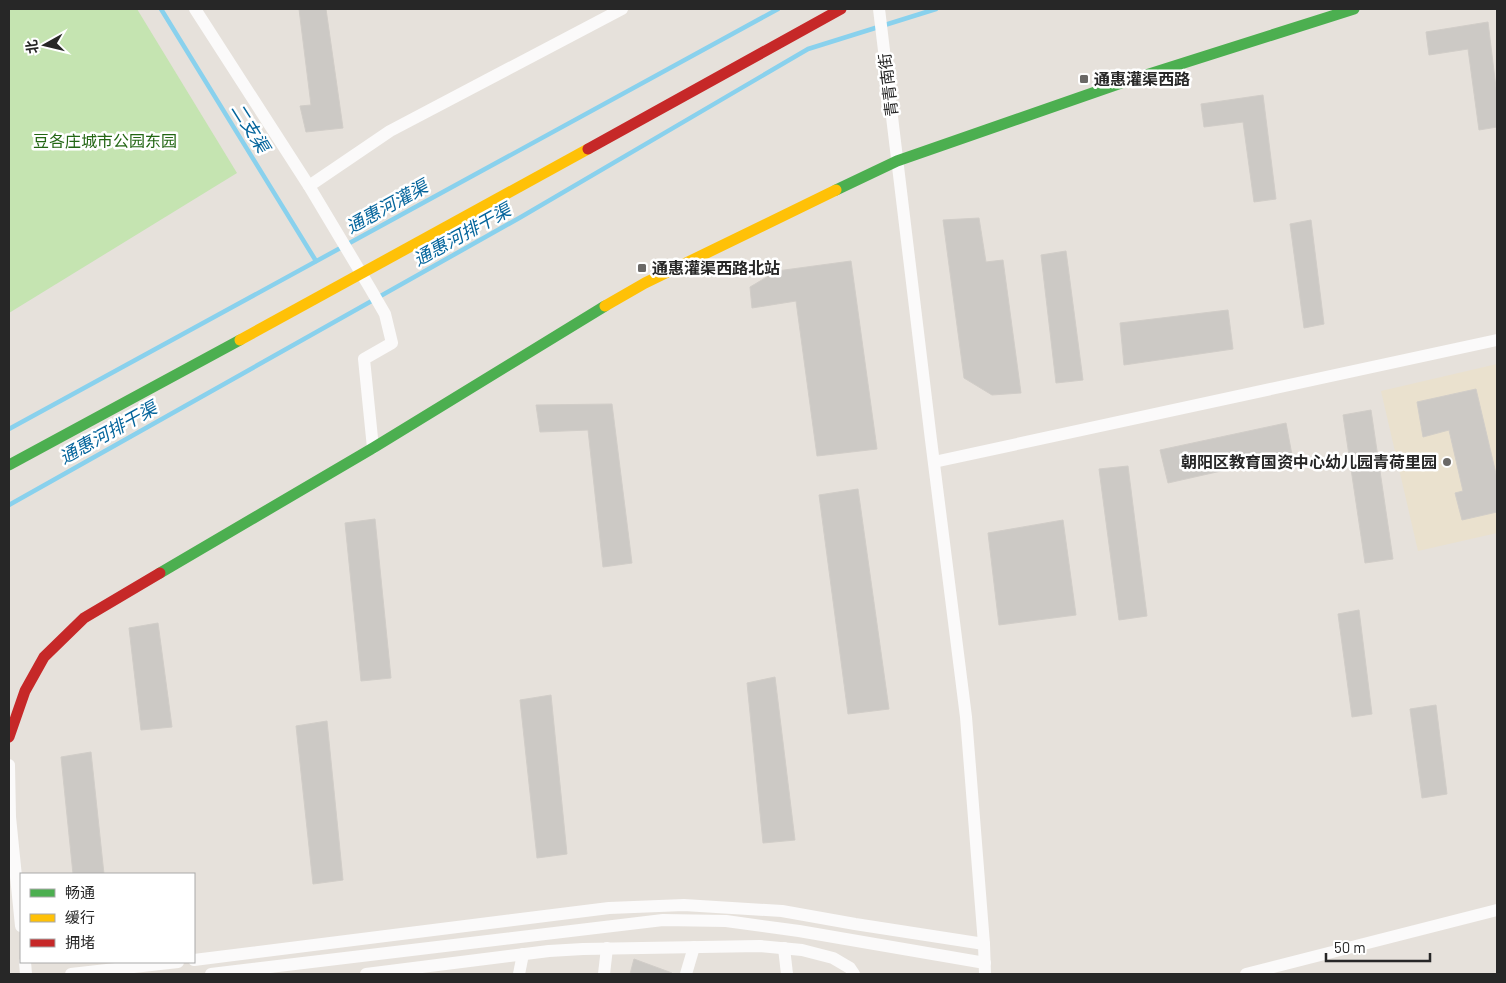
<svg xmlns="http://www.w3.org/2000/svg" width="1506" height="983" viewBox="0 0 1506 983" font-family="Barlow,'Noto Sans SC',sans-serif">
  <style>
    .education { fill: #eae1ce }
    .green { fill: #c5e4b1 }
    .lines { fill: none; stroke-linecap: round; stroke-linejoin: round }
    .stream { stroke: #89d1ed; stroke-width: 4.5 }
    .building { fill: #ccc9c5; stroke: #d1cdc8 }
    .street { stroke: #fbfafa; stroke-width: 12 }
    .fast { stroke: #4caf50; stroke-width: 11 }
    .slow { stroke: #ffc107; stroke-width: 11 }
    .jam { stroke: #c62828; stroke-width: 11 }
    .poi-dot { fill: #6a6866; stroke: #fff; stroke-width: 2 }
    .labels { text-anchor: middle; stroke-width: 5; stroke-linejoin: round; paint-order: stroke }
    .poi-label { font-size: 16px; font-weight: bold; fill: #272727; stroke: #fff; text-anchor: start }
    .street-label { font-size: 16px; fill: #272727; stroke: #fff }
    .park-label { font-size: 16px; fill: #236614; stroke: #fff }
    .water-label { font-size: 18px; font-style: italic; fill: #05659c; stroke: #fff }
  </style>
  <rect width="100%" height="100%" fill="#e6e1db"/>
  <path class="education" d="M1497 364V533L1418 551 1381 391Z"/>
  <path class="green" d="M9 9H137L237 173 9 313Z"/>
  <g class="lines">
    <g class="stream">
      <path d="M161 9 316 261"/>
      <path d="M9 429 778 9"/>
      <path d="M9 505 521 217 808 49 936 9"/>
    </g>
  </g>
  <g class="building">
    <path d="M299 9H326L343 128 306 132 300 106 311 105Z"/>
    <path d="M1488 22 1497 96V127L1479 130 1468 49 1429 55 1426 32Z"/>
    <path d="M1263 95 1276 199 1254 202 1243 122 1204 127 1201 104Z"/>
    <path d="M979 218 986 262 1003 260 1021 393 992 395 964 378 943 220Z"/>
    <path d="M1311 220 1324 324 1304 328 1290 224Z"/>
    <path d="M1066 251 1083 380 1056 383 1041 255Z"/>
    <path d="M851 261 877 449 817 456 796 301 752 308 750 287 777 271Z"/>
    <path d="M1228 310 1233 349 1124 365 1120 323Z"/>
    <path d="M1476 389 1497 478V512L1462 520 1455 493 1463 491 1449 430 1423 437 1417 402Z"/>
    <path d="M612 404 632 563 603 567 588 430 540 432 536 405Z"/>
    <path d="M1371 410 1393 559 1365 563 1343 415Z"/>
    <path d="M1286 423 1292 455 1168 483 1160 450Z"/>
    <path d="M1128 466 1147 616 1119 620 1099 469Z"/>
    <path d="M858 489 889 709 848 714 819 495Z"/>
    <path d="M375 519 391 678 361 681 345 523Z"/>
    <path d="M1063 520 1076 615 999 625 988 533Z"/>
    <path d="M1359 610 1372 714 1352 717 1338 614Z"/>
    <path d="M158 623 172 727 141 730 129 628Z"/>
    <path d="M775 677 795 840 763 843 747 683Z"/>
    <path d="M551 695 567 854 537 858 520 700Z"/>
    <path d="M1436 705 1447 794 1422 798 1410 709Z"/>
    <path d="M327 721 343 880 313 884 296 726Z"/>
    <path d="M91 752 104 874H73L61 757Z"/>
    <path d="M634 959 672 973 671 974H630Z"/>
  </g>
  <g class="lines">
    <g class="street">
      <path d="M195 9 309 186 370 288 385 314 392 343 364 359 373 448"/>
      <path d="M879 9 931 440 966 717 984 944 985 974"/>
      <path d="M309 186 390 131 622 9"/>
      <path d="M934 462 1497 340"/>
      <path d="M9 765 10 817 21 926"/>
      <path d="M784 948 787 974"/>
      <path d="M194 960 609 908 684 905 782 911 855 924 984 944"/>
      <path d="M25 962 26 974"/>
      <path d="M71 974 178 962"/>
      <path d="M211 974 663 920 726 921 799 931 985 963"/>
      <path d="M366 974 549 951 583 949 760 946 802 950 833 958 850 968 854 974"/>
      <path d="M519 974 523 954"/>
      <path d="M604 974 607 948"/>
      <path d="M686 974 694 947"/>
      <path d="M1246 974 1497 910"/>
    </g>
    <g class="fast">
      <path d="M836 190 897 161 1127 81 1354 9"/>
      <path d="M9 465 240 340"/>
      <path d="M160 573 373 448 605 306"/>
    </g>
    <g class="slow">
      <path d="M605 306 645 283 836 190"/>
      <path d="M240 340 588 149"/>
    </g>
    <g class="jam">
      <path d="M588 149 841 9"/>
      <path d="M9 737 25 691 44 657 84 618 160 573"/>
    </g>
  </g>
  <g class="poi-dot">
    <rect x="1079" y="74" width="10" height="10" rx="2.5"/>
    <rect x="637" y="263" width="10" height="10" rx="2.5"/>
    <circle cx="1447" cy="462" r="5"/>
  </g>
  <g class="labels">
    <g class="poi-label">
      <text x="1094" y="85">通惠灌渠西路</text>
      <text x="652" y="274">通惠灌渠西路北站</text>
      <text x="1437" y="468" text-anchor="end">朝阳区教育国资中心幼儿园青荷里园</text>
    </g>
    <g class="street-label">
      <text transform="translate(888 85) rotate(-97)" y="6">青青南街</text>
    </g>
    <g class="park-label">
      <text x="105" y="147">豆各庄城市公园东园</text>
    </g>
    <g class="water-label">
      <text transform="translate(250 128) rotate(58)" y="6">二支渠</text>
      <text transform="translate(387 207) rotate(-29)" y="6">通惠河灌渠</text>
      <text transform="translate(462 235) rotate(-29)" y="6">通惠河排干渠</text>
      <text transform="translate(108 433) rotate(-29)" y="6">通惠河排干渠</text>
    </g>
  </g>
  <rect width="1506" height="983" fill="none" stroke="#272727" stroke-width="20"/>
  <rect x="20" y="873" width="175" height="90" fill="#ffffff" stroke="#a9a9a9"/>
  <rect x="30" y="889" width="25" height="8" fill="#4caf50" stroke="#a9a9a9"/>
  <text x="65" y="898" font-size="15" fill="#272727">畅通</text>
  <rect x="30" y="914" width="25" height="8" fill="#ffc107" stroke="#a9a9a9"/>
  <text x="65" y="923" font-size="15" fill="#272727">缓行</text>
  <rect x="30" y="939" width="25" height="8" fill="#c62828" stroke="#a9a9a9"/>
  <text x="65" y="948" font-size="15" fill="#272727">拥堵</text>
  <g transform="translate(45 45) rotate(262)" stroke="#ffffff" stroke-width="4" paint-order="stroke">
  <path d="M0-4L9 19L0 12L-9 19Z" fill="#272727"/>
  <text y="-8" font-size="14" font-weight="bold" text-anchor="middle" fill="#272727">北</text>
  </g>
  <path d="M1326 953v8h104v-8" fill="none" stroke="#272727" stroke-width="2.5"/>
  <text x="1334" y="953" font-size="15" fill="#272727" stroke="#ffffff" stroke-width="4" paint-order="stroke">50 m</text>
</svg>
